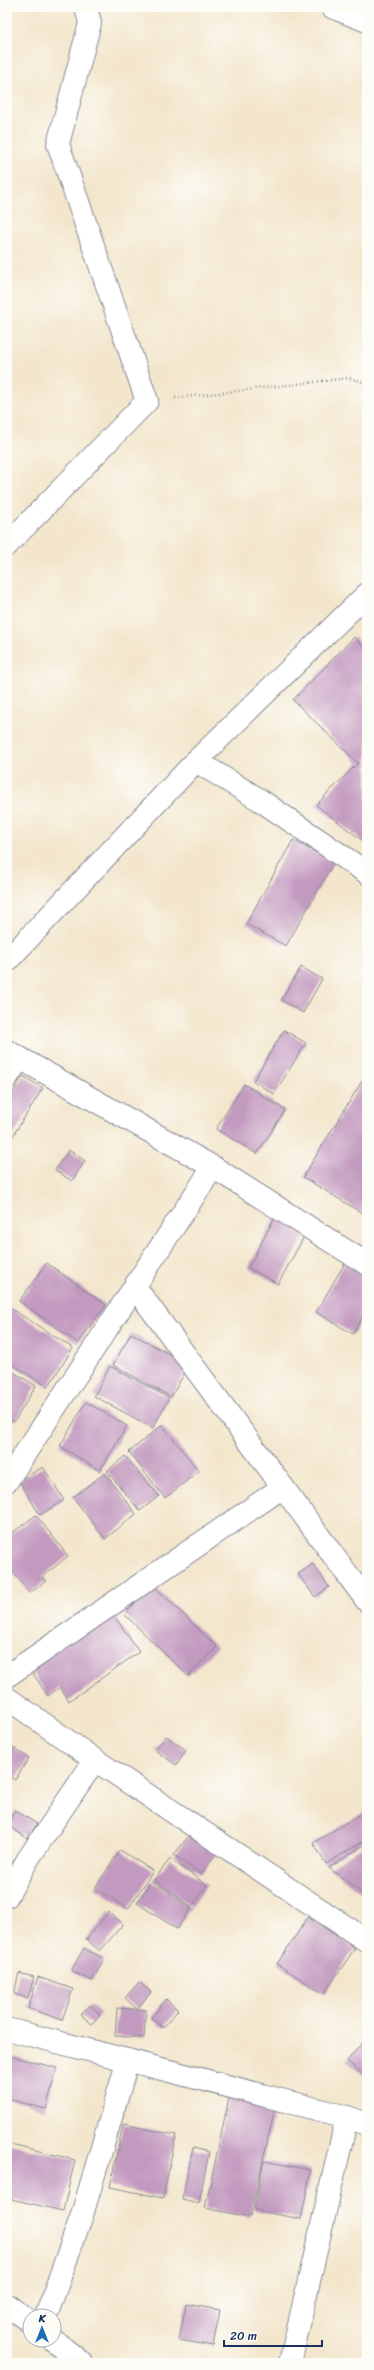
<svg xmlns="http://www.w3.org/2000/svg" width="374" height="2370" viewBox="0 0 374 2370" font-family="Sriracha,sans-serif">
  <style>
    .building { fill: #c299bf }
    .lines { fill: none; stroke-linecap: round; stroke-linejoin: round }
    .minor-casing { stroke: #878a95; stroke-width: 24 }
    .primary-casing { stroke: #878a95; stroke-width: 24 }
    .path { stroke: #878a95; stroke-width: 2.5; stroke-dasharray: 1 3; stroke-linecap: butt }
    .minor { stroke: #fff; stroke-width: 22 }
    .primary { stroke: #fff; stroke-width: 22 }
  </style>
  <rect width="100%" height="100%" fill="#fdfcf7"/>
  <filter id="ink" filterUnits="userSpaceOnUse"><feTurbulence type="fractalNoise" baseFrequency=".025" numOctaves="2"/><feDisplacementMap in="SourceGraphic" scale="8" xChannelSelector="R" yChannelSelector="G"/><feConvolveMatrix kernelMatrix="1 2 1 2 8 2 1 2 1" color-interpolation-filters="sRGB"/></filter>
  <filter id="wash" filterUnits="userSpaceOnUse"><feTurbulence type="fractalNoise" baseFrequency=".012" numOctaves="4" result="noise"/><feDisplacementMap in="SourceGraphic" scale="16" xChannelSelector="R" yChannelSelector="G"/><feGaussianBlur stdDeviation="0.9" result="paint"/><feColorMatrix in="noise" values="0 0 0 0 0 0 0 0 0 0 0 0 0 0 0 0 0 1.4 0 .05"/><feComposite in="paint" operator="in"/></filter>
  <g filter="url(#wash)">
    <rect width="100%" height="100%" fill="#f3e6cc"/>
    <g id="blocks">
      <g class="building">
        <path d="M354 637 367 650V844L316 805 358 763 293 700Z"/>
        <path d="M293 840 334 862 286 946 246 924Z"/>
        <path d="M301 967 322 979 303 1013 281 1000Z"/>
        <path d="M284 1030 306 1043 274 1094 253 1081Z"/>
        <path d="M367 1073V1216L303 1177Z"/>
        <path d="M23 1076 43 1088 12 1137 7 1134V1101Z"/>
        <path d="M244 1084 285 1110 257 1154 216 1129Z"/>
        <path d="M69 1150 85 1161 72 1181 55 1170Z"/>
        <path d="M275 1217 306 1233 278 1284 248 1268Z"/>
        <path d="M47 1263 106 1305 78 1343 19 1301Z"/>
        <path d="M345 1263 367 1276V1309L353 1334 316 1312Z"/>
        <path d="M10 1308 73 1348 48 1387 7 1361V1313Z"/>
        <path d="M131 1333 189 1365 171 1397 113 1365Z"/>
        <path d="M110 1366 169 1398 153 1428 94 1396Z"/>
        <path d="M7 1368 36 1386 14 1422 7 1417Z"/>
        <path d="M86 1402 127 1426 100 1471 60 1446Z"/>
        <path d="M162 1425 199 1471 165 1498 129 1452Z"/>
        <path d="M125 1456 159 1496 140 1511 107 1471Z"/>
        <path d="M43 1467 64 1500 40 1515 19 1481Z"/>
        <path d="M105 1473 136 1514 105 1539 73 1497Z"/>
        <path d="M36 1515 68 1556 42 1577 46 1581 30 1593 7 1565V1537Z"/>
        <path d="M313 1564 329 1587 315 1597 298 1574Z"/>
        <path d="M153 1585 217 1647 188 1676 124 1614Z"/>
        <path d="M111 1611 139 1652 69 1701 60 1687 48 1696 30 1669Z"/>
        <path d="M166 1736 186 1750 176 1765 155 1750Z"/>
        <path d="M7 1744 29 1758 15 1780 7 1775Z"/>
        <path d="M15 1810 37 1824 28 1839 7 1825Z"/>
        <path d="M367 1810V1839L326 1864 313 1843Z"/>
        <path d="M190 1834 217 1853 201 1874 174 1855Z"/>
        <path d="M367 1843V1897L329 1868Z"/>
        <path d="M120 1850 153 1871 128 1909 95 1888Z"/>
        <path d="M170 1859 207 1885 192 1907 154 1880Z"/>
        <path d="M151 1881 191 1908 177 1929 137 1903Z"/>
        <path d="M109 1912 123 1924 100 1951 86 1939Z"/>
        <path d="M308 1917 355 1948 324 1994 277 1964Z"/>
        <path d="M84 1948 104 1959 92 1981 71 1971Z"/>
        <path d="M19 1973 34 1977 28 1998 14 1994Z"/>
        <path d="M38 1977 73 1989 62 2020 28 2008Z"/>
        <path d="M139 1982 151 1992 137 2009 125 1998Z"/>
        <path d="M166 1999 178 2010 163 2028 151 2018Z"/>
        <path d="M90 2005 100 2014 92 2024 81 2015Z"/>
        <path d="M117 2008 146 2010 144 2038 115 2036Z"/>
        <path d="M367 2037V2078L347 2061Z"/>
        <path d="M10 2056 57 2068 46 2109 7 2099V2066Z"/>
        <path d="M229 2098 275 2108 250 2217 205 2208Z"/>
        <path d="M123 2124 176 2135 163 2198 110 2187Z"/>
        <path d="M7 2143 75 2160 63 2211 7 2198Z"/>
        <path d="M193 2148 209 2152 199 2203 182 2199Z"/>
        <path d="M264 2161 311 2170 301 2219 254 2210Z"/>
        <path d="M186 2304 220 2310 213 2346 179 2340Z"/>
      </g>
    </g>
  </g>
  <g filter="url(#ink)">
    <use href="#blocks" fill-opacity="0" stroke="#878a95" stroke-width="1"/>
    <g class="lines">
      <defs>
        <g id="minor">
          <path d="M7 545 147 401 58 144 90 23 86 7"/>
          <path d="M367 594 196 761 260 800 367 873"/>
          <path d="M7 961 196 761"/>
          <path d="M7 1051 213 1167"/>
          <path d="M7 1077 20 1058"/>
          <path d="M135 1287 367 1601"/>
          <path d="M7 1481 213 1167 367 1264"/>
          <path d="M7 1676 283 1487"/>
          <path d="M7 1698 95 1760 28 1859 7 1896"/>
          <path d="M95 1760 367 1941"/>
          <path d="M7 2029 347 2117 290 2363"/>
          <path d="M347 2117 367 2124"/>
          <path d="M7 2305 30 2322"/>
          <path d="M46 2316 82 2215 128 2060"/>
          <path d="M53 2340 82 2363"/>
        </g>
        <path id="primary" d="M332 7 367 21"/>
      </defs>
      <use href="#minor" class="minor-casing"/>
      <use href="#primary" class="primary-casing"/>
      <path class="path" d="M175 398 349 378 367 383"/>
      <use href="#minor" class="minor"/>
      <use href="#primary" class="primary"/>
    </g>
  </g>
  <rect width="374" height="2370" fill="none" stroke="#fdfcf7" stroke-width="24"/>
  <g transform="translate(42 2328)"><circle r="19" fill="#fdfcf7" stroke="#a3aaba"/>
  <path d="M0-3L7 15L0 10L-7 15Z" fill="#1f6fb2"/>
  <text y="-6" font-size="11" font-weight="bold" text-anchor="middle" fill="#1b2f5e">K</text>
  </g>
  <path d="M224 2340v6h98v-6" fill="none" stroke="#1b2f5e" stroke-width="2"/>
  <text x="230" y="2340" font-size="12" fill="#1b2f5e" stroke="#fdfcf7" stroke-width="3" paint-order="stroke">20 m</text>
</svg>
